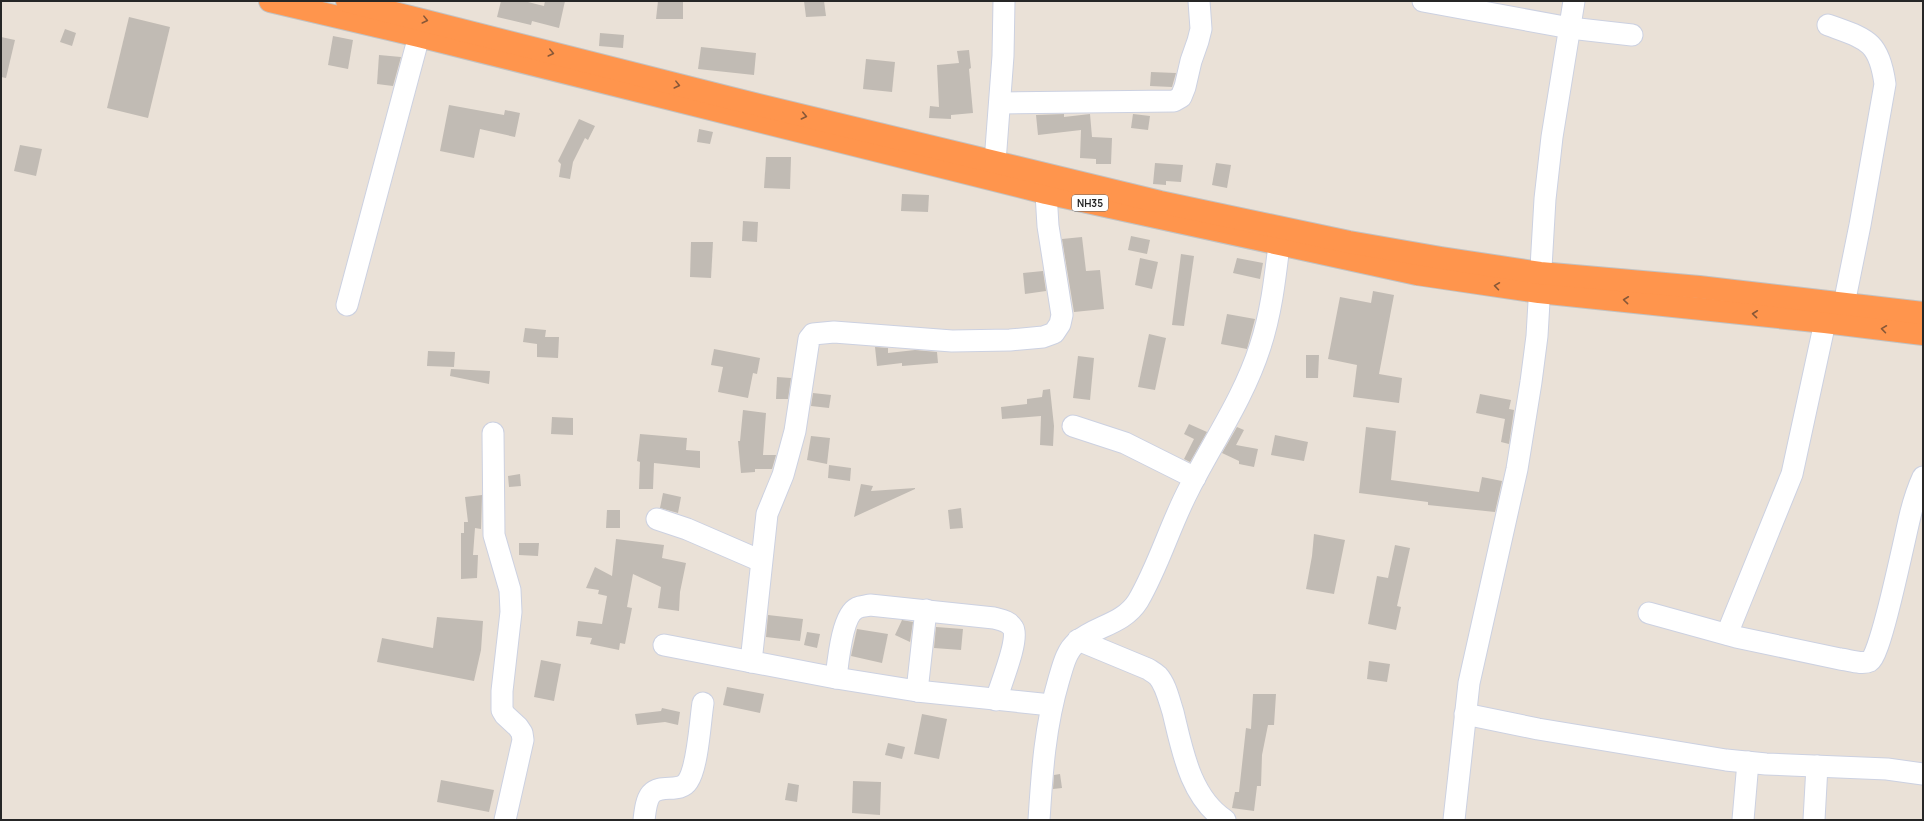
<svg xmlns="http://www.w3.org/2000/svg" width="1924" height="821" viewBox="0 0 1924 821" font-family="Manrope,sans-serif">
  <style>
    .building { fill: #c1bbb4 }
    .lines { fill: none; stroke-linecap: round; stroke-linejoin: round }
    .minor-casing { stroke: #ccd1e1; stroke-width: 23 }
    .highway-casing { stroke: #c2c2c2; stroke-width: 24 }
    .minor { stroke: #fff; stroke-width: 21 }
    .highway { stroke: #ff954d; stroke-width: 22 }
    .oneway { stroke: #885838 }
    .labels { text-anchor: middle; stroke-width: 3.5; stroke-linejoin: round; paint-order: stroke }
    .shield { fill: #fff; stroke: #676767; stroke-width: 1 }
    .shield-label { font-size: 10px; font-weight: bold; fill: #262626 }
  </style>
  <rect width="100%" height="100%" fill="#eae1d7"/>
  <g class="building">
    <path d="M501 1H524L544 6 545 1H565L559 28 532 21 531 25 497 17Z"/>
    <path d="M658 1H683V19H656Z"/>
    <path d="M804 1H824L826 16 806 17Z"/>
    <path d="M129 17 170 27 148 118 107 108Z"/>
    <path d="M65 29 76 33 72 46 60 42Z"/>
    <path d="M600 33 624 35 623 48 599 46Z"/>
    <path d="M333 36 353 40 348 69 328 65Z"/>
    <path d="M1 37 15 40 6 78 1 77Z"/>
    <path d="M701 47 756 53 754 75 698 69Z"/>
    <path d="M969 50 971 68 969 69 973 113 951 115V119L929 118 930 106 939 107 937 65 959 63 957 51Z"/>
    <path d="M379 55 401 57 393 86 377 84Z"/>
    <path d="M866 59 895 62 892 92 863 89Z"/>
    <path d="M1151 72 1176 73 1172 87 1150 86Z"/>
    <path d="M449 105 504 115 505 110 520 113 515 137 480 129 474 158 440 151Z"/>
    <path d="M1064 114V117L1090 114 1092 137 1112 138 1111 164H1096V159L1080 158 1081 130 1038 135 1036 115Z"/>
    <path d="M1133 114 1150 116 1148 130 1131 128Z"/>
    <path d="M579 119 595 126 588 140 585 138 573 162 570 179 559 177 561 164 558 161Z"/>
    <path d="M699 129 713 132 710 144 697 142Z"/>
    <path d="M20 145 42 149 36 176 14 171Z"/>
    <path d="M766 157H791L790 189 764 188Z"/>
    <path d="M1155 163 1183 165 1181 182 1166 181V185L1153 184Z"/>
    <path d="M1216 163 1231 165 1227 188 1212 185Z"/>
    <path d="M902 194 929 195 928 212 901 211Z"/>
    <path d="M743 221 758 222 757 242 742 241Z"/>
    <path d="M1131 236 1150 240 1147 254 1128 250Z"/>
    <path d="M1082 237 1086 271 1100 270 1104 309 1074 312 1062 239Z"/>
    <path d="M691 242H713L711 278 690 277Z"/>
    <path d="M1181 254 1194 256 1184 326 1172 325Z"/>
    <path d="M1140 258 1158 262 1152 289 1135 285Z"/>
    <path d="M1237 258 1263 263 1260 279 1233 273Z"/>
    <path d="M1043 271 1046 291 1025 294 1023 273Z"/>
    <path d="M1373 291 1394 295 1379 374 1402 378 1399 403 1353 397 1357 365 1328 359 1340 297 1371 303Z"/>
    <path d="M1227 314 1255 319 1247 349 1221 344Z"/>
    <path d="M525 328 546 330 545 337H559L558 358 537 357V344L523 342Z"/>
    <path d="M1149 334 1166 338 1155 390 1138 387Z"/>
    <path d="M875 347 888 348V353L915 350 937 352 938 363 902 366V363L877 366Z"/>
    <path d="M714 349 760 358 757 374 753 373 748 398 718 392 723 367 711 365Z"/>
    <path d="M428 351 455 352 454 367 427 366Z"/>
    <path d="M1306 355H1319L1318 378H1306Z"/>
    <path d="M1078 356 1094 358 1090 400 1073 398Z"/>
    <path d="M451 369 490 371 489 384 450 376Z"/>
    <path d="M777 377 791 378 788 399H776Z"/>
    <path d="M1050 389 1054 426 1053 446 1040 445 1041 416 1002 419 1001 407 1027 404V399L1042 397 1043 390Z"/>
    <path d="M813 393 831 395 829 408 811 406Z"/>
    <path d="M1480 394 1511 400 1509 409 1514 410 1509 444 1501 442 1505 419 1476 413Z"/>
    <path d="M743 410 766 413 763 455H776L772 469H755V472L741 473 738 441H740Z"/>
    <path d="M552 417 573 418V435L551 434Z"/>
    <path d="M1189 424 1207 432 1190 462 1184 459 1194 439 1184 434Z"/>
    <path d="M1237 427 1244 430 1236 445 1258 449 1254 467 1239 464V461L1222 453Z"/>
    <path d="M1366 427 1396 431 1391 480 1479 492 1482 477 1502 481 1495 512 1428 505V502L1359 493Z"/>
    <path d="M640 434 687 438 686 450 700 451V468L654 463 653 489H639L640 462 637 461Z"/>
    <path d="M1275 435 1308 442 1304 461 1271 455Z"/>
    <path d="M811 436 830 438 827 464 807 460Z"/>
    <path d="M829 465 851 468 850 481 828 478Z"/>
    <path d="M520 474 521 486 509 487 508 476Z"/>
    <path d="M861 484 873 486 871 491 915 488V489L854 517Z"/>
    <path d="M663 493 681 497 678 513 660 508Z"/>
    <path d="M482 495 481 529 475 528 473 555H478L477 578 461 579V533H464V522H468L465 497Z"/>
    <path d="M961 508 963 528 950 529 948 510Z"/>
    <path d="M607 510H620V528H606Z"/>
    <path d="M1314 534 1345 540 1334 594 1306 589 1312 556Z"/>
    <path d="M616 539 664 545 662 558 686 563 680 592 679 611 658 608 661 587 633 574 627 607 632 608 625 644 620 643 619 650 590 644 592 638 576 636 578 621 602 624 607 596 598 594 599 590 586 588 595 567 612 576Z"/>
    <path d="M519 543H539L538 556 519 555Z"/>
    <path d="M1395 545 1410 548 1397 606 1401 607 1396 630 1368 624 1377 576 1388 578Z"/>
    <path d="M768 615 803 619 800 641 766 637Z"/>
    <path d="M437 617 483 621 481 650 474 681 377 662 382 638 433 648Z"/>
    <path d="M902 620 913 622 910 642 895 635Z"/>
    <path d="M936 627 963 629 961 650 934 648Z"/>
    <path d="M857 629 888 634 882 663 851 656Z"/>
    <path d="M807 632 820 634 817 648 804 645Z"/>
    <path d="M541 660 561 664 554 701 534 697Z"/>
    <path d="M1369 661 1390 664 1387 682 1367 679Z"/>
    <path d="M727 687 764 694 760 713 723 705Z"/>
    <path d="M1253 694H1276L1274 725H1268L1262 755 1261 786H1257L1254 811 1232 808 1235 792H1239L1246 728 1251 729Z"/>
    <path d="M662 708 680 712 678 725 665 722 637 725 635 714 661 711Z"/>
    <path d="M922 714 947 719 939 759 914 754Z"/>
    <path d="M888 743 905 747 902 759 885 755Z"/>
    <path d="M1060 774 1062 788 1053 789 1054 775Z"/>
    <path d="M441 780 494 790 489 812 437 802Z"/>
    <path d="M853 781 881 782 880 815 852 813Z"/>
    <path d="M788 783 799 785 797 802 785 800Z"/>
  </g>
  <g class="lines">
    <defs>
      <g id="minor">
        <path d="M1423 1 1570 28 1632 35"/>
        <path d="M1828 25C1866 39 1879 40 1885 84L1860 225 1844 304"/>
        <path d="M1000 103 1174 101 1181 97 1185 87 1191 61 1198 41 1201 29 1199 1"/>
        <path d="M995 162 1003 56 1004 1"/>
        <path d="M347 305 419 36"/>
        <path d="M1073 426 1125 443 1195 478"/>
        <path d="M493 433 494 535 510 590 511 612 502 691V710L505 715 518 727 522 733 523 740 505 820"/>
        <path d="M657 519 687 529 761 561"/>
        <path d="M1649 613 1736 637 1840 659C1849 660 1862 665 1870 661 1881 655 1906 531 1911 512 1914 500 1918 488 1923 477"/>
        <path d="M1727 634 1792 474 1825 322"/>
        <path d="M1078 640 1148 669C1151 671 1155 673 1158 676 1166 685 1169 700 1173 712 1182 749 1190 797 1225 820"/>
        <path d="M664 645 836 678 917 691 1051 705"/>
        <path d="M751 662 767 514 783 475 795 431 809 339 813 334 834 332 952 341 1010 340 1043 337 1054 333 1060 324 1062 315 1048 226 1046 193"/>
        <path d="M836 678C838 662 842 615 857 608 861 606 866 606 870 605L994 618C1001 620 1009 621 1013 628 1020 638 1000 686 996 700"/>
        <path d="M917 691 926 610"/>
        <path d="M1465 714 1538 729 1726 760 1766 764 1887 769 1923 774"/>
        <path d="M644 820C645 812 646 800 651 794 661 783 680 794 688 781 698 766 700 722 703 703"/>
        <path d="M1039 820C1042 772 1045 726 1059 679 1063 666 1066 651 1077 642 1094 626 1123 625 1138 601 1159 565 1170 525 1189 489 1213 442 1244 397 1260 347 1271 314 1275 279 1279 245"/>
        <path d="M1454 820 1469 683 1517 469 1531 382 1537 336 1545 199 1552 137 1574 1"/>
        <path d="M1743 820 1748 762"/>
        <path d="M1814 820 1817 766"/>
      </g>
      <g id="highway">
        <path d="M270 1 419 36 1046 193 1417 274 1539 292 1825 322 1923 334"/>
        <path d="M347 1 730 98 1160 202 1349 242 1441 258 1540 273 1699 287 1923 313"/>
      </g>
    </defs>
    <use href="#minor" class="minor-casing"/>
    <use href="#highway" class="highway-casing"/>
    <use href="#minor" class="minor"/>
    <use href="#highway" class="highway"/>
  </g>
  <defs><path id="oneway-chevron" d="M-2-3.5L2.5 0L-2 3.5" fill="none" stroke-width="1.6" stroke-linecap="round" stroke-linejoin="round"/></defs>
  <g class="oneway">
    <use href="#oneway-chevron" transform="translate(425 20) rotate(14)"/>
    <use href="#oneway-chevron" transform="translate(551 53) rotate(14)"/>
    <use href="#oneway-chevron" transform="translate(677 85) rotate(14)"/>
    <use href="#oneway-chevron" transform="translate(804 116) rotate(13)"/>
    <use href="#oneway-chevron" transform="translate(1497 286) rotate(-172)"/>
    <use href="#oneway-chevron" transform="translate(1626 300) rotate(-174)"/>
    <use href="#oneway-chevron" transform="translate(1755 314) rotate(-174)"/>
    <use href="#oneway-chevron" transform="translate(1884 329) rotate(-172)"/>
  </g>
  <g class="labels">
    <rect class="shield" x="1072" y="195" width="36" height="16" rx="3"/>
    <g class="shield-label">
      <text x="1090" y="207">NH35</text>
    </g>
  </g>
  <rect width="1924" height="821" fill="none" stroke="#262626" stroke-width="4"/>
</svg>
